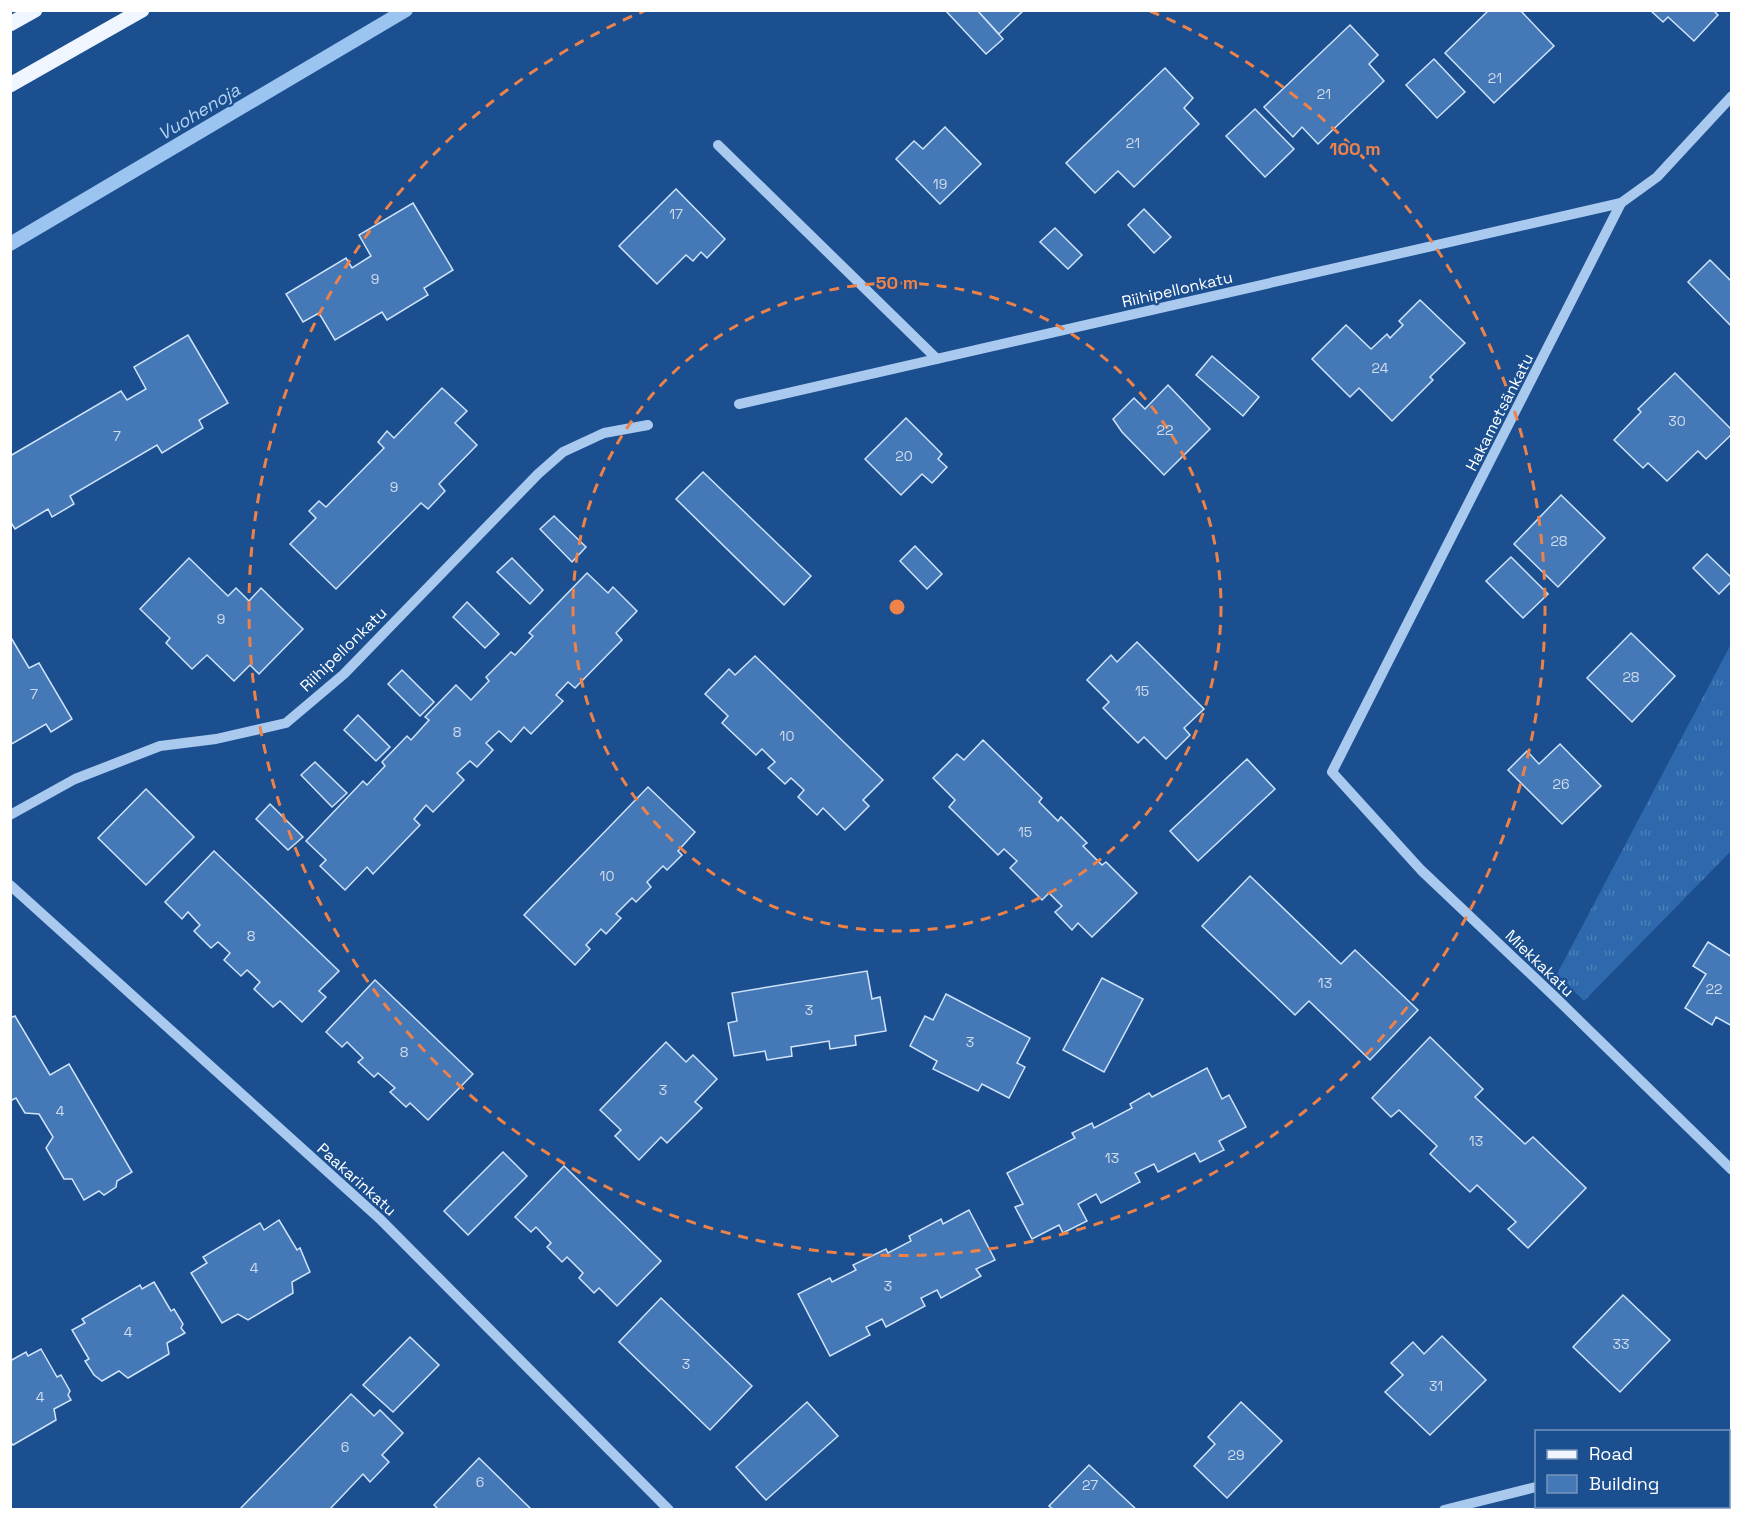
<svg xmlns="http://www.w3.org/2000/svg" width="1742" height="1520" viewBox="0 0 1742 1520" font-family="'Space Grotesk',sans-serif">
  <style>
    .grass { fill: url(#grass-tufts) }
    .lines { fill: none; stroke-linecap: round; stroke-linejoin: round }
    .stream { stroke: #9cc4f0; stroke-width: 14 }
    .building { fill: #4478b7; stroke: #cfe3fa; stroke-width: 1.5 }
    .minor { stroke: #a9c9ee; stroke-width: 10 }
    .major { stroke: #f0f6ff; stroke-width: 15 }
    .ring { fill: none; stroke: #ee8249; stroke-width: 3; stroke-dasharray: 10 8 }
    .labels { text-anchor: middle; stroke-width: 4.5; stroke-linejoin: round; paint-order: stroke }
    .number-label { font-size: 14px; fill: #d0dded }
    .street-label { font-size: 16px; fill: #fff; stroke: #1b4f8f }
    .water-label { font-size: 18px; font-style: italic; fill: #b5d3f5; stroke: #1b4f8f }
    .centre { fill: #ee8249; stroke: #1b4f8f; stroke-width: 3 }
    .ring-label { font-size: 18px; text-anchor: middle; font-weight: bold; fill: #ee8249; stroke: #1b4f8f; stroke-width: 4.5; stroke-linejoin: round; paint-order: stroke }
  </style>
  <defs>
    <pattern id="grass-tufts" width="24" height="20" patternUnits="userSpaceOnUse" patternTransform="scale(1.5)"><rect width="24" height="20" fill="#2e69ad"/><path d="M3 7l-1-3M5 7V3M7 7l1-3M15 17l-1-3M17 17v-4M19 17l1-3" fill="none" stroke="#4d80b9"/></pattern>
  </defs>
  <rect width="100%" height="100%" fill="#1b4f8f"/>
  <path class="grass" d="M1731 644V851L1584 1001 1557 974Z"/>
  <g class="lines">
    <path class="stream" d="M10 244 406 10"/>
  </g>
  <g class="building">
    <path d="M945 10H977L1003 39 986 54Z"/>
    <path d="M977 10H1024L999 34Z"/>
    <path d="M1489 10H1520L1554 46 1494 103 1445 53Z"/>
    <path d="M1650 10H1713L1718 15 1694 41 1668 17 1663 22Z"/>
    <path d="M1350 25 1378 55 1369 64 1384 81 1318 144 1302 127 1293 137 1264 107Z"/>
    <path d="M1434 59 1465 92 1437 118 1406 85Z"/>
    <path d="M1165 68 1193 98 1184 108 1199 124 1134 187 1118 171 1095 193 1066 163Z"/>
    <path d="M1255 109 1294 149 1265 177 1226 136Z"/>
    <path d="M945 127 981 164 940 204 896 159 914 141 923 149Z"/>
    <path d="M676 189 725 239 707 258 701 252 693 261 686 255 657 284 619 246Z"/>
    <path d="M413 203 453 270 424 288 428 295 387 320 382 312 335 340 319 313 303 322 286 294 346 258 352 268 371 256 359 235Z"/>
    <path d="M1144 209 1171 237 1154 253 1128 225Z"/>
    <path d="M1055 228 1082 255 1068 269 1040 242Z"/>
    <path d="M1710 260 1732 282V327L1688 282Z"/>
    <path d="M1420 300 1465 343 1430 377 1433 380 1392 421 1359 388 1350 397 1312 359 1346 325 1371 349 1387 334 1390 338 1403 325 1399 321Z"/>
    <path d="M188 335 228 403 199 420 203 428 162 453 157 445 70 496 74 504 52 517 48 509 15 529 10 521V456L121 391 127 400 146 389 134 367Z"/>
    <path d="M1212 356 1259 397 1243 416 1196 375Z"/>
    <path d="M1675 373 1732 430V434L1706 459 1698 451 1667 481 1648 463 1643 468 1614 440 1641 412 1638 409Z"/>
    <path d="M1168 385 1210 429 1164 475 1122 432 1113 419 1134 398 1145 409Z"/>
    <path d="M442 388 467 411 455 423 477 445 439 484 445 491 428 509 421 503 336 589 290 544 316 518 309 511 319 501 326 507 384 448 378 442 387 431 394 438Z"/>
    <path d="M906 418 942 454 938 459 947 467 932 483 922 474 901 495 865 459Z"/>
    <path d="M703 472 811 576 784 605 676 499Z"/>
    <path d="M1561 495 1605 538 1558 587 1514 544Z"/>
    <path d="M554 516 586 547 572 562 540 529Z"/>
    <path d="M915 546 942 574 927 589 900 561Z"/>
    <path d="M1707 554 1732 578V581L1719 594 1693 568Z"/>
    <path d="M1511 557 1548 594 1523 618 1486 581Z"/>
    <path d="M189 558 228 596 236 588 249 601 261 588 303 629 259 674 250 665 234 681 207 655 192 669 166 643 170 638 140 609Z"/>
    <path d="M512 558 543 590 530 604 497 572Z"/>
    <path d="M587 573 608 593 613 587 637 611 616 633 622 640 575 688 568 682 556 695 563 701 531 734 524 727 511 742 499 731 486 743 493 750 477 767 470 761 457 773 464 780 433 812 426 805 414 819 420 825 373 874 367 867 345 890 320 866 326 860 306 841 363 781 367 785 385 766 382 762 407 736 411 740 429 720 425 717 456 685 471 700 489 681 486 677 511 652 515 655 533 636 529 633Z"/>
    <path d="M467 602 499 634 485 648 453 617Z"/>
    <path d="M1631 633 1675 676 1632 722 1587 678Z"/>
    <path d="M10 636 29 668 39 663 72 719 51 732 46 724 10 745Z"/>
    <path d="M1137 642 1204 709 1184 728 1190 735 1166 759 1144 737 1138 743 1103 708 1109 702 1087 680 1111 655 1117 662Z"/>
    <path d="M755 656 883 780 863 800 869 806 845 830 823 808 817 815 798 797 804 790 791 778 785 784 768 768 775 762 762 749 756 755 722 723 728 716 705 694 729 669 735 675Z"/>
    <path d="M402 670 434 702 420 716 388 684Z"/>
    <path d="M358 715 390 747 376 761 344 730Z"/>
    <path d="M983 740 1042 798 1039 802 1058 821 1061 817 1087 843 1083 846 1102 865 1106 862 1137 893 1092 937 1078 923 1072 930 1055 912 1062 906 1049 893 1042 900 1010 868 1017 861 1004 849 998 855 949 807 955 800 933 778 957 754 964 760Z"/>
    <path d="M1560 744 1601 786 1562 824 1508 770 1527 751 1539 764Z"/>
    <path d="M1247 759 1275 789 1198 861 1170 831Z"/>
    <path d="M315 762 347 793 332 807 301 775Z"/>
    <path d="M648 787 695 832 678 851 682 855 667 870 663 866 647 882 651 887 636 902 632 898 616 914 621 918 606 934 601 929 586 945 590 949 575 965 524 915Z"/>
    <path d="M146 789 194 837 146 885 98 838Z"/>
    <path d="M270 804 303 837 288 850 256 819Z"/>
    <path d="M214 851 339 971 319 991 326 997 302 1022 280 1001 273 1007 254 989 260 982 247 970 241 976 224 960 230 953 218 942 211 948 194 931 200 925 188 912 182 919 165 902Z"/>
    <path d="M1250 876 1341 964 1355 950 1418 1010 1370 1060 1309 1001 1295 1015 1202 926Z"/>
    <path d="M1708 942 1732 957V1026L1716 1017 1712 1025 1685 1008 1706 974 1693 966Z"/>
    <path d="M867 971 872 999 880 997 886 1031 855 1036 856 1045 830 1049 829 1041 791 1047 792 1056 767 1060 765 1051 734 1056 728 1023 737 1021 732 993Z"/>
    <path d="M1102 978 1143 999 1104 1072 1063 1050Z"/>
    <path d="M375 980 473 1074 428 1120 410 1103 406 1107 390 1092 395 1088 378 1073 374 1077 358 1062 363 1058 347 1042 342 1047 326 1032Z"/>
    <path d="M946 994 1030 1038 1017 1063 1025 1067 1009 1098 982 1084 978 1091 933 1069 937 1061 910 1046 925 1016 933 1020Z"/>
    <path d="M15 1016 50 1075 69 1064 132 1172 117 1181 116 1187 104 1195 99 1191 84 1200 72 1179H64L46 1148 53 1137 39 1114 25 1113 16 1098 10 1101V1018Z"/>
    <path d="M1430 1037 1483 1089 1475 1097 1525 1144 1533 1137 1586 1188 1528 1248 1508 1229 1516 1222 1477 1185 1470 1192 1430 1154 1437 1146 1399 1110 1391 1117 1372 1098Z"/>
    <path d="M666 1042 686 1062 693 1055 717 1079 695 1102 702 1108 667 1143 661 1137 639 1160 615 1136 621 1130 600 1110Z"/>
    <path d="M1207 1068 1222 1099 1229 1095 1246 1127 1219 1141 1224 1150 1200 1162 1195 1153 1158 1172 1154 1164 1135 1173 1140 1182 1101 1203 1096 1194 1078 1204 1087 1221 1063 1233 1059 1225 1032 1239 1015 1207 1023 1204 1007 1173 1075 1138 1072 1133 1092 1123 1094 1128 1132 1108 1130 1104 1149 1093 1152 1097Z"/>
    <path d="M503 1152 527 1176 468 1235 444 1211Z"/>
    <path d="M564 1166 661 1261 617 1306 599 1288 594 1293 579 1278 583 1273 567 1257 562 1262 547 1247 551 1243 536 1227 531 1232 515 1217Z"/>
    <path d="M969 1210 995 1260 976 1269 981 1276 941 1298 937 1290 921 1298 925 1306 886 1327 882 1319 866 1327 870 1335 830 1356 798 1294 830 1278 832 1282 856 1270 853 1265 886 1249 888 1253 911 1241 909 1236 941 1219 943 1224Z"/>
    <path d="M279 1220 297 1250 300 1248 310 1272 292 1282 293 1293 248 1320 238 1314 222 1323 191 1273 207 1263 203 1257 260 1223 264 1230Z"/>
    <path d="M154 1282 171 1311 174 1309 183 1324 181 1328 185 1333 167 1343 169 1354 128 1378 119 1371 102 1381 94 1375 85 1361 89 1359 72 1330 85 1323 82 1319 140 1285 142 1289Z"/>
    <path d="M1623 1295 1670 1340 1620 1392 1573 1347Z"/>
    <path d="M661 1298 752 1386 710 1430 619 1342Z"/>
    <path d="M1442 1336 1486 1380 1430 1435 1385 1392 1403 1375 1391 1363 1413 1342 1424 1354Z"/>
    <path d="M410 1337 439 1365 393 1412 363 1385Z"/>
    <path d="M41 1349 57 1377 61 1375 70 1391 68 1395 71 1400 54 1409 56 1420 13 1445 10 1442V1361L26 1352 28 1356Z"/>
    <path d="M351 1394 374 1416 380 1410 403 1433 382 1455 389 1462 370 1482 363 1474 329 1510H239Z"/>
    <path d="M807 1402 838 1436 766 1500 736 1467Z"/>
    <path d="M1241 1402 1282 1441 1227 1498 1194 1466 1215 1444 1208 1437Z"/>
    <path d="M479 1458 532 1510H439L434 1505Z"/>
    <path d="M1089 1465 1137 1510H1054L1049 1506Z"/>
  </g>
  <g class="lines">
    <g class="minor">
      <path d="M1732 96 1657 177 1621 203 1332 772 1421 870 1556 998 1732 1170"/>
      <path d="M718 145 937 359"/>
      <path d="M739 404 1621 203"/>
      <path d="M10 815 75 779 160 746 216 739 286 723 344 674 538 474 563 452 604 433 648 425"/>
      <path d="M10 885 380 1219 669 1510"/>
      <path d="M1728 1439H1732"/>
      <path d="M1444 1510 1536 1487"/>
    </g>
    <g class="major">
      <path d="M10 24 35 10"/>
      <path d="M10 85 142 10"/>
    </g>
  </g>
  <g class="ring">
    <circle cx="897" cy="607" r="324"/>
    <path d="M1150 11A648 648 0 1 1 644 11"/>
  </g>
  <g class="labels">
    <g class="number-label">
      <text x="1495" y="83">21</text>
      <text x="1324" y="99">21</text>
      <text x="1133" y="148">21</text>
      <text x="940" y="189">19</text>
      <text x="676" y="219">17</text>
      <text x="375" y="284">9</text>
      <text x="1380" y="373">24</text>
      <text x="1677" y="426">30</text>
      <text x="1165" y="435">22</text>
      <text x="117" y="441">7</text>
      <text x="904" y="461">20</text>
      <text x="394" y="492">9</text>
      <text x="1559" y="546">28</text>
      <text x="221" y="624">9</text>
      <text x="1631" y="682">28</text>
      <text x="1142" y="696">15</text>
      <text x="34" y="699">7</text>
      <text x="457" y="737">8</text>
      <text x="787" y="741">10</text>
      <text x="1561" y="789">26</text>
      <text x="1025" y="837">15</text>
      <text x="607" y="881">10</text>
      <text x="251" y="941">8</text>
      <text x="1325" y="988">13</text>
      <text x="1714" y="994">22</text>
      <text x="809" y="1015">3</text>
      <text x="970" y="1047">3</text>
      <text x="404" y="1057">8</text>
      <text x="663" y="1095">3</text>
      <text x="60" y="1116">4</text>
      <text x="1476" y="1146">13</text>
      <text x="1112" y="1163">13</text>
      <text x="254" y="1273">4</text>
      <text x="888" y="1291">3</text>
      <text x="128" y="1337">4</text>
      <text x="1621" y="1349">33</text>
      <text x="686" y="1369">3</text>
      <text x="1436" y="1391">31</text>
      <text x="40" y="1402">4</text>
      <text x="345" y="1452">6</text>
      <text x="1236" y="1460">29</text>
      <text x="480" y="1487">6</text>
      <text x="1090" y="1490">27</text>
    </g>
    <g class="street-label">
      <text transform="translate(1177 289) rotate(-13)" y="6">Riihipellonkatu</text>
      <text transform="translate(1499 412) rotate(-63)" y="6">Hakametsänkatu</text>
      <text transform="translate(343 649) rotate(-44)" y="6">Riihipellonkatu</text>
      <text transform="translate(1540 963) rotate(44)" y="6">Miekkakatu</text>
      <text transform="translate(357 1179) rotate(42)" y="6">Paakarinkatu</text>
    </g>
    <g class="water-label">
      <text transform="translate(199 112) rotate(-31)" y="6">Vuohenoja</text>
    </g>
  </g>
  <circle cx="897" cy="607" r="9" class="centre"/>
  <g class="ring-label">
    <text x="1355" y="155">100 m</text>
    <text x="897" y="289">50 m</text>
  </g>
  <rect width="1742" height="1520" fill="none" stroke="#ffffff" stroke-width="24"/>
  <rect x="1535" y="1430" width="195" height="78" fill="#1b4f8f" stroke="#7695bc" stroke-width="1.5"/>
  <rect x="1547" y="1450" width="30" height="9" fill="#f0f6ff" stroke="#7695bc" stroke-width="1.5"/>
  <text x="1589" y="1460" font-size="18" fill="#ffffff">Road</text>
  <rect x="1547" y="1475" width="30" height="18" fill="#4478b7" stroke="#7695bc" stroke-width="1.5"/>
  <text x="1589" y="1490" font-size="18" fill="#ffffff">Building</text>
</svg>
